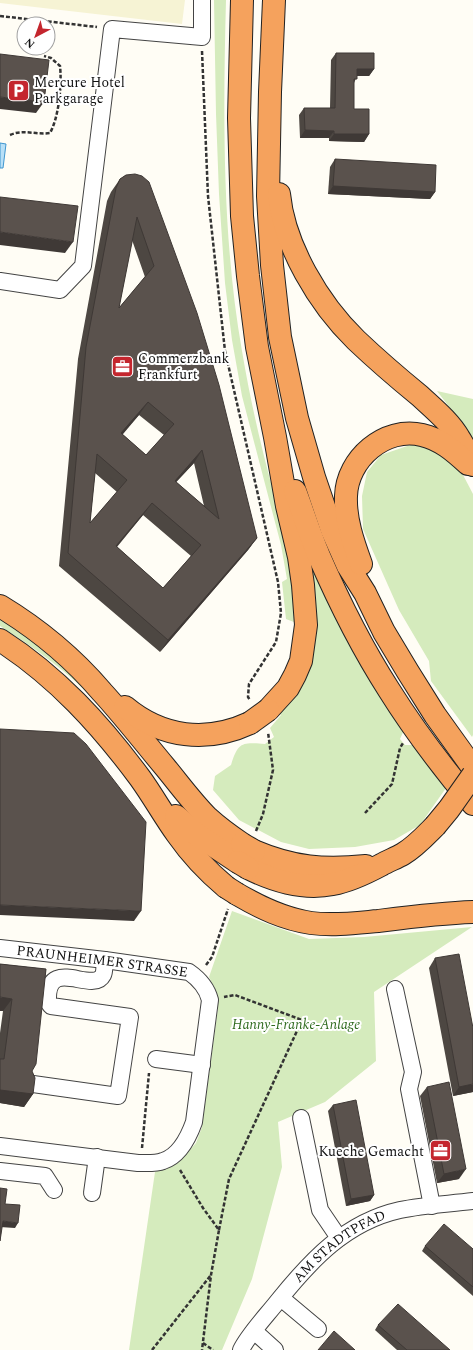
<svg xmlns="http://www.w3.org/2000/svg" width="473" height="1350" viewBox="0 0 473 1350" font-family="Spectral,serif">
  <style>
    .farmland { fill: #f6f3d4 }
    .green { fill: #d5ebbd }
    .water { fill: #b9e0f7; stroke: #3f96cf }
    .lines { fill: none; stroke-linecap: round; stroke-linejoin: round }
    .minor-casing { stroke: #444; stroke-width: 18 }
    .highway-casing { stroke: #222; stroke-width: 24 }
    .path { stroke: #333; stroke-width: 2.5; stroke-dasharray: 4 2; stroke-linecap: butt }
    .minor { stroke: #fff; stroke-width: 16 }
    .highway { stroke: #f5a25d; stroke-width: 22 }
    .highway-bridge-casing { stroke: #222; stroke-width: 24; stroke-linecap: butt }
    .highway-bridge { stroke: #f5a25d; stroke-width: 22 }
    .wall { fill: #4d4742; fill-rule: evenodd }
    .shaded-wall { fill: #3f3936 }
    .building { fill: #5a524d; stroke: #3f3936; fill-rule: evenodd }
    .labels { text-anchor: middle; stroke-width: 4; stroke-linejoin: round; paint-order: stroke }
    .poi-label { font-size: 14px; fill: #111; stroke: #fff; text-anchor: start }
    .street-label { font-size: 14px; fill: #111; stroke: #fff }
    .park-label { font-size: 14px; font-style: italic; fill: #2f6b1f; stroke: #fff }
  </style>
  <rect width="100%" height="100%" fill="#fffdf5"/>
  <path class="farmland" d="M0 0H185L182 24 0 3Z"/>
  <g class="green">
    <path d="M214 0H226C223 115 222 238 242 351 250 399 261 447 274 494 281 521 289 549 294 577 296 592 297 608 299 624L286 619 282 582 287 579 281 545 242 396 232 340 225 283 219 194 216 114Z"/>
    <path d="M437 391 473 399V440L470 434Z"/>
    <path d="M413 444 439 453 462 473 473 494V735L472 737 431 681 429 661 399 610 363 529 362 496 367 472 381 455Z"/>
    <path d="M311 568 315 573 354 651 383 701 404 730 400 739 405 745H413L446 788 420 825 394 840 355 847 309 849 281 842 239 820 213 790 215 776 231 765C238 742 242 742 265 744L274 737 270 728 281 715 278 712C288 696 302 679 309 662 323 634 314 598 311 568Z"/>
    <path d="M0 615 82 681 163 780C141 755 120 728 98 704 70 673 35 648 0 626Z"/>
    <path d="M232 911 309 939 364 937 472 927 374 992 376 1061 325 1102 278 1122 282 1167 252 1279 222 1350H129L155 1172 179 1162 196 1143 202 1127 218 1008 216 991 209 977Z"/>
  </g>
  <path class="water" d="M0 143 6 144 3 168H0Z"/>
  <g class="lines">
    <defs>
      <g id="minor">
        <path d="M0 281 60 290 83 266 112 29 202 37V0"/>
        <path id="s1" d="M0 948 105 960 189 972C199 979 207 988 210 1000L194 1122C189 1136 179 1156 163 1161 155 1164 146 1163 138 1163L0 1146"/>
        <path d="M395 989 413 1072 409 1089 432 1206"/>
        <path d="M156 1059 202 1065"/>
        <path d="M33 1084 118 1096 130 1017 51 1006 48 1002C46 954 93 995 103 975 105 971 104 965 105 960"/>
        <path d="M301 1118 320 1210 339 1238"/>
        <path d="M0 1171 45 1176 54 1190"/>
        <path d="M92 1193 97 1157"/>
        <path d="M281 1298 318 1329"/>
        <path d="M254 1331 275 1350"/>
        <path id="s2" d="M241 1350C248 1335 267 1315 278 1301 311 1260 346 1222 400 1210 424 1205 449 1204 473 1201"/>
      </g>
      <g id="highway">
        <path d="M242 0 239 118 242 216 248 276 257 347 275 437 287 506 299 557 303 585 306 625 301 661 295 675 288 688 268 710"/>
        <path d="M274 0 270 92 268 196 272 265 280 337 297 418 314 477 332 530 348 566 365 593 384 632 408 672 435 715 473 768"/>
        <path d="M279 194C284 246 319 304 356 340 376 359 398 378 420 396 434 409 450 422 459 438 465 447 469 456 473 465"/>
        <path d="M295 491C303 512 310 535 319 556 339 602 362 648 389 690 414 730 443 768 473 804"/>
        <path d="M361 564C353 542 345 519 346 496 347 459 385 426 422 435 440 439 454 451 468 464"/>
        <path d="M0 606C38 629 73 658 102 692 124 716 144 742 165 767 179 784 192 802 208 818 219 828 230 836 242 844"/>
        <path d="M0 640C56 676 100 724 140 778 153 796 164 816 177 834 191 854 208 872 226 887"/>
        <path d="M125 707C162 738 207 743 250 723"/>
        <path d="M176 816 196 834 238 862"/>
        <path d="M254 851C294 868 324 870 366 866"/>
        <path d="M248 868C274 881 304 890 333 884 350 881 366 873 381 865 388 861 396 858 403 854 415 847 425 836 435 826"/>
        <path d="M237 894C261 908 284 919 311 923 333 926 356 923 378 921 410 917 441 913 473 912"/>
      </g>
    </defs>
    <use href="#minor" class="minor-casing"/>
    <use href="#highway" class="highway-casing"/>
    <g class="path">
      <path d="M0 16 97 27"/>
      <path d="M202 51 208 196 225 351 278 582 281 613 276 642 249 684 248 697 250 700"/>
      <path d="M10 135C23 129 36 135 50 133 59 117 62 84 60 66L51 58 44 56"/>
      <path d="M365 813 392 784 400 748 403 743"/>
      <path d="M256 831 263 814 273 770 268 732"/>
      <path d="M206 965 212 957 228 909"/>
      <path d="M142 1148 149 1073"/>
      <path d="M180 1170 203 1208 219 1230 211 1275 202 1350"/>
      <path d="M219 1230 229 1179 302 1020 235 995 224 997"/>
      <path d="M203 1343 213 1350"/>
      <path d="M152 1350 211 1275"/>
    </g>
    <use href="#minor" class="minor"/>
    <use href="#highway" class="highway"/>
    <defs>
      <g id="highway-bridge">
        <path d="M250 723 268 710"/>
        <path d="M435 826 449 809 473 775"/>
        <path d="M242 844 254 851"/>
        <path d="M238 862 248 868"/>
        <path d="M226 887 237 894"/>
      </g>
    </defs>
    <use href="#highway-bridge" class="highway-bridge-casing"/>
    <use href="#highway-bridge" class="highway-bridge"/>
  </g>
  <g class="wall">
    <path d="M336 53 374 69 369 76H357L354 83V109L369 134 364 142 329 141V138H300L299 115 304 108H330L331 60Z"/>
    <path d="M335 159 435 192 430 199 328 194 330 167Z"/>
    <path d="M126 175 257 538 248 550 160 652 59 566 78 359 107 201 111 192 120 179ZM132 240 145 277 119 308ZM139 415 164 435 146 455 122 434ZM194 463 204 506 176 482ZM95 473 117 492 90 523ZM143 515 191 556 163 588 117 547Z"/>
    <path d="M435 958 473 1092 453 1096 429 968Z"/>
    <path d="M0 964 46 969 32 1071 33 1094 24 1107 0 1103V1033L3 1011Z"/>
    <path d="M427 1087 459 1179 437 1183 420 1096Z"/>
    <path d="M333 1105 374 1195 370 1201 346 1206 328 1111Z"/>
    <path d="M425 1246 473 1249V1296L422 1251Z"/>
    <path d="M378 1325 450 1350H397L375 1330Z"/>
  </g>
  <g class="shaded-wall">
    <path d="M357 69H374L369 76H352Z"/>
    <path d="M0 97 44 102 36 113 0 109Z"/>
    <path d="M305 130 334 131 329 138H300Z"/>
    <path d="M334 134H369L364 142 329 141Z"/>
    <path d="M333 186 435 192 430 199 328 194Z"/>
    <path d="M0 232 73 242 65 253 0 245Z"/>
    <path d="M148 402 139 415 113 446 121 433Z"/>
    <path d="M202 450 194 463 166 493 175 481Z"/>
    <path d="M152 503 143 515 107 558 116 546Z"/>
    <path d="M257 538 248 550 160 652 168 640Z"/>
    <path d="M0 905 141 911 134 921 0 915Z"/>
    <path d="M0 997 12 999 3 1011H0Z"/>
    <path d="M473 1084V1092L453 1096 459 1087Z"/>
    <path d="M0 1090 33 1094 24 1107 0 1103Z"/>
    <path d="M466 1169 459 1179 437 1183 444 1174Z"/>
    <path d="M374 1195 370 1201 346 1206 351 1199Z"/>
    <path d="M3 1221 18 1223 15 1228 0 1227Z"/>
  </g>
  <g class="building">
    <path d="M336 53H374V69H357V79H354V109H369V134H334V131L305 130 304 108H335Z"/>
    <path d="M0 54 49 60 44 102 0 97Z"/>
    <path d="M335 159 436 165 435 192 333 186Z"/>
    <path d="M135 174 142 176 149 182 197 313 219 385 257 538 168 640 68 553 86 347 116 188 120 179 126 175ZM137 217 154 266 119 308ZM148 402 174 424 146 455 121 433ZM202 450 219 519 175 481ZM97 454 127 480 90 523ZM152 503 201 545 163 588 116 546Z"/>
    <path d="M0 197 78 206 73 242 0 232Z"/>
    <path d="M0 729 74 733 86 744 146 822 141 911 0 905Z"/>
    <path d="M459 954 473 1028V1084L459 1087 435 958Z"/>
    <path d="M0 964 46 969 36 1064 32 1071 35 1078 33 1094 0 1090V1059H4L12 999 0 997Z"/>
    <path d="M449 1082 466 1169 444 1174 427 1087Z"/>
    <path d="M356 1100 374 1195 351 1199 333 1105Z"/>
    <path d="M0 1188 7 1189 5 1204 20 1205 18 1223 3 1221 0 1241Z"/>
    <path d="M444 1224 473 1249V1287L425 1246Z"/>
    <path d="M398 1304 450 1350H407L378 1325Z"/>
    <path d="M334 1331 355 1350H318Z"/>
  </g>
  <defs>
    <symbol id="parking-square" viewBox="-11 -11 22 22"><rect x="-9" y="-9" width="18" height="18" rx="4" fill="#c4262e" stroke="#fff"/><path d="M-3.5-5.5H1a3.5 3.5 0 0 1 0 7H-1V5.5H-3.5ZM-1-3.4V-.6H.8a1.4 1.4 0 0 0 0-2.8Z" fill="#fff"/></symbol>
    <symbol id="office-square" viewBox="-11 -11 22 22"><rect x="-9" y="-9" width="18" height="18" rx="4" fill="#c4262e" stroke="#fff"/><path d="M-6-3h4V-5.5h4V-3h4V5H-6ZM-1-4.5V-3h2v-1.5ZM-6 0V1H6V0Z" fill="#fff"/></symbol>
  </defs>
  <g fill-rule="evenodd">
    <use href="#parking-square" x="6" y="78" width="25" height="25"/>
    <use href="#office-square" x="110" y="354" width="25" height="25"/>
    <use href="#office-square" x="428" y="1138" width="25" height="25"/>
  </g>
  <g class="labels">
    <g class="poi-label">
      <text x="34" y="87">Mercure Hotel<tspan x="34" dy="16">Parkgarage</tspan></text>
      <text x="138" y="363">Commerzbank<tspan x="138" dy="16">Frankfurt</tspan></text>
      <text x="424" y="1156" text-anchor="end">Kueche Gemacht</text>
    </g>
    <g class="street-label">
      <text dy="5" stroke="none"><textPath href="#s1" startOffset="103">PRAUNHEIMER STRASSE</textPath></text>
      <text dy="5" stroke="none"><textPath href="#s2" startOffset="145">AM STADTPFAD</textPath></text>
    </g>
    <g class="park-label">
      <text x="296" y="1029">Hanny-Franke-Anlage</text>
    </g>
  </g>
  <g transform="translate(36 36) rotate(221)"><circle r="19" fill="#ffffff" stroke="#a0a0a0"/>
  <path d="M0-3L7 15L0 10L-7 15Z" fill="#c4262e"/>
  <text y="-6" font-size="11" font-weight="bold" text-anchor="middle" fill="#111111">N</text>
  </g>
</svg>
